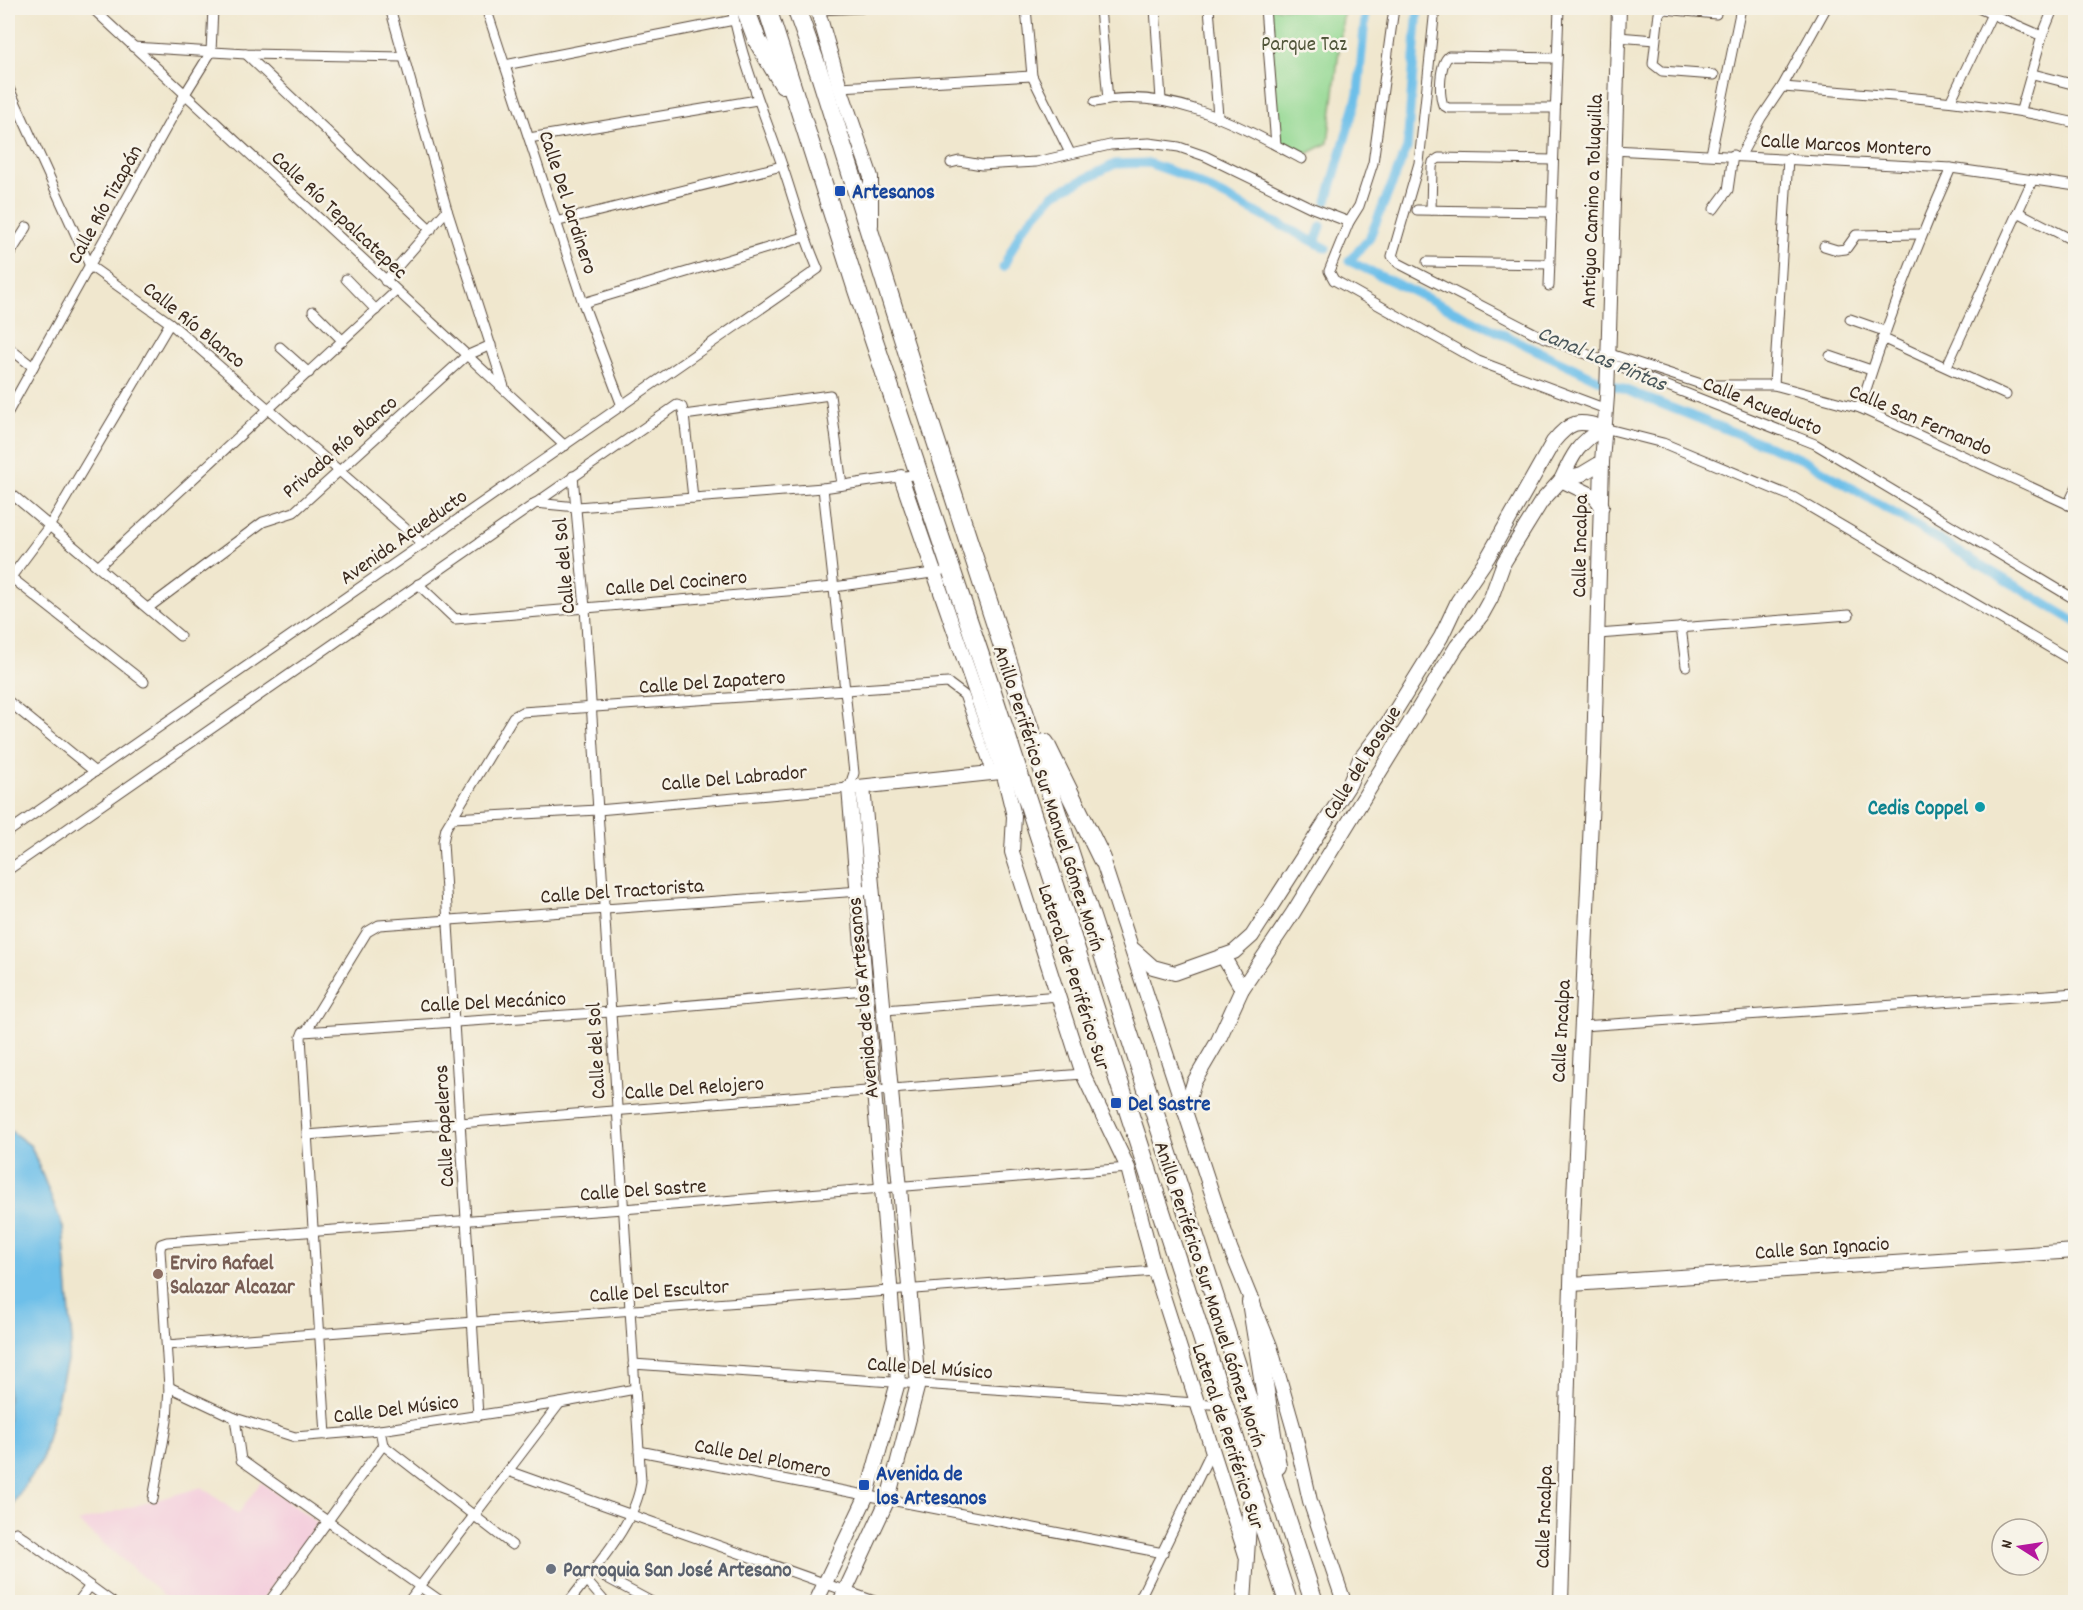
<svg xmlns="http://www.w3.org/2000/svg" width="2083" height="1610" viewBox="0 0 2083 1610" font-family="Dekko,sans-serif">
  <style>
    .built { fill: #f4cfdd }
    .green { fill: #92d891; stroke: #668158; stroke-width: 1.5 }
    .water { fill: #6dbfe9; stroke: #547484; stroke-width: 1.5 }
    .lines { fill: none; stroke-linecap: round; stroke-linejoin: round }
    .canal { stroke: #6dbfe9; stroke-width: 9 }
    .street-casing { stroke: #564638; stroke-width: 11 }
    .secondary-casing { stroke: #564638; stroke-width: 16 }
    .highway-casing { stroke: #564638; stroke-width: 20 }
    .street { stroke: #fff; stroke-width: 9 }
    .secondary { stroke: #fff; stroke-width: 14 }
    .highway { stroke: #fff; stroke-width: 18 }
    .transit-dot { fill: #1a4fb4; stroke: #f7f3e8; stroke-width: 2 }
    .culture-dot { fill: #0f9aa8; stroke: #f7f3e8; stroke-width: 2 }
    .education-dot { fill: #8d6e63; stroke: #f7f3e8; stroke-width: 2 }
    .worship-dot { fill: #6b7280; stroke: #f7f3e8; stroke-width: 2 }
    .labels { text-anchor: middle; stroke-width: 5; stroke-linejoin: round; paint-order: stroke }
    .park-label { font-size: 21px; fill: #51563b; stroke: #f7f3e8 }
    .street-label { font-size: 21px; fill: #3b2a1e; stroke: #f7f3e8 }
    .transit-label { font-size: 21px; font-weight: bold; fill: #164399; stroke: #f7f3e8; text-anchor: start }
    .culture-label { font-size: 21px; font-weight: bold; fill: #0d838f; stroke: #f7f3e8; text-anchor: end }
    .education-label { font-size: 21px; font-weight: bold; fill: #785e54; stroke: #f7f3e8; text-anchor: start }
    .worship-label { font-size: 21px; font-weight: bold; fill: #5b616d; stroke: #f7f3e8; text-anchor: start }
    .water-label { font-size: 22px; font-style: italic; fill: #4a575b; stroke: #f7f3e8 }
  </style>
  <rect width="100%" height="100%" fill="#f7f3e8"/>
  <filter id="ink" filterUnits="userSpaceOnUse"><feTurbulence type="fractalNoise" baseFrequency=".0167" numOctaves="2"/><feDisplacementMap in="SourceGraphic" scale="12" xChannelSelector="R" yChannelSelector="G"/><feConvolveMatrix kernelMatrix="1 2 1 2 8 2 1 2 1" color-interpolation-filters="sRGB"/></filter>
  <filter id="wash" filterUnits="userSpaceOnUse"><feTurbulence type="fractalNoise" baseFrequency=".008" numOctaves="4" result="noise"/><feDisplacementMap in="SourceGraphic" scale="24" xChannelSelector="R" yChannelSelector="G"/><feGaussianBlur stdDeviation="1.35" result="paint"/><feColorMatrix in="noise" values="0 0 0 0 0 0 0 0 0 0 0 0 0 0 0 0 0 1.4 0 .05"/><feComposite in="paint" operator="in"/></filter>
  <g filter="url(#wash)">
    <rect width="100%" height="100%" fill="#f0e7ce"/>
    <path class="built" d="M261 1482 318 1523 260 1602H172L78 1522 202 1487 238 1514Z"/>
    <path class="green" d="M1267 8H1344L1328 143 1303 156 1277 142Z"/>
    <path class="water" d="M8 1129 31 1146 63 1227 72 1341 42 1460 8 1511Z"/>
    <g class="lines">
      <g class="canal">
        <path d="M1418 8 1407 148 1369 239 1349 261 1595 378 1807 461 2076 622"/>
        <path d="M1327 201 1358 94 1366 8"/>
        <path d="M1315 242 1321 226"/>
        <path d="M1003 267 1022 229 1054 194 1115 164 1148 163 1182 175 1326 248"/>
      </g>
    </g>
  </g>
  <g filter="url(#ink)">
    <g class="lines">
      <defs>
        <g id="street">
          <path d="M92 8 565 446"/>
          <path d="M390 8 447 210 505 390"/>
          <path d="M486 8 583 303 622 406"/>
          <path d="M1026 8 1032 76 1070 153"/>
          <path d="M1100 8 1108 100"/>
          <path d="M1155 8 1161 100"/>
          <path d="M1209 8 1218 116"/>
          <path d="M1265 8 1276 145"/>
          <path d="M1394 8 1373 163 1359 206 1349 222 1329 271 1334 280 1478 361 1606 409"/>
          <path d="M1435 8 1419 163 1392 256 1398 263 1538 335 1815 444 2076 600"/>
          <path d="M1978 8 2042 36"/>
          <path d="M818 10 862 8"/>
          <path d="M1618 37 1655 40"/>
          <path d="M133 47 246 54 404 57"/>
          <path d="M246 54 431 230"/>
          <path d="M505 65 734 20"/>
          <path d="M2033 74 2076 85"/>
          <path d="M1714 75 1662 71 1653 64 1659 13 1665 9 1716 14"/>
          <path d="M8 86 90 266 170 323 423 544"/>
          <path d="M840 87 1032 76"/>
          <path d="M1782 87C1881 95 1979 100 2076 123"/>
          <path d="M1951 100 1992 14"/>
          <path d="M1095 102C1170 86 1238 125 1302 159"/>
          <path d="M1555 108H1448L1443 105C1439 94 1439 64 1449 56L1557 58"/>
          <path d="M2021 110 2042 36 2051 14"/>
          <path d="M529 138 757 100"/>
          <path d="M1613 150 1951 168 2076 186"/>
          <path d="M1711 154 1741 8"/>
          <path d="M1741 155 1761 118 1782 87 1826 8"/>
          <path d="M951 163 959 161 982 165 1036 162 1110 145 1149 143 1179 147 1205 156 1310 207 1349 222"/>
          <path d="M1714 209 1728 190 1733 155"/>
          <path d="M1417 210 1552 212"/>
          <path d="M1431 210 1432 168 1433 162 1439 158 1553 160"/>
          <path d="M2018 212 2076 242"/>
          <path d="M555 222 782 166"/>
          <path d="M1824 246 1837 250 1846 249 1856 235 1921 234"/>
          <path d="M8 257 27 227"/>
          <path d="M1427 262 1550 264"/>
          <path d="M346 279 376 310"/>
          <path d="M385 281 447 210"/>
          <path d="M1549 286 1559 8"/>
          <path d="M583 303 804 237"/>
          <path d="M313 311 343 341"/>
          <path d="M1850 319 1884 331"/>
          <path d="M1882 338 2006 395"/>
          <path d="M8 347 33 367"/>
          <path d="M280 347 309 373"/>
          <path d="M1607 353 1704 385H1774L1860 408 2076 508"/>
          <path d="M1830 356 1871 370"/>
          <path d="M1947 366 2032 181"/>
          <path d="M1774 385 1788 158"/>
          <path d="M1860 408C1886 326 1916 246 1951 168"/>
          <path d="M8 412 185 94 211 52 213 8"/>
          <path d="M684 415 830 395 842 485"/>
          <path d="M1604 428 1663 443 1793 497 2076 663"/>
          <path d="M8 491 180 636"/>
          <path d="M535 503 577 507 823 488 919 474"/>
          <path d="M2068 505 2076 488"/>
          <path d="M99 566 396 291"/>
          <path d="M8 575 144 682"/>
          <path d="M8 581 50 525 170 323"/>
          <path d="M418 584 455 619 834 587 939 572"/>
          <path d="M148 608 263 522 294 512 466 356 491 345"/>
          <path d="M1681 627 1686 666"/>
          <path d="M1598 634 1849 615"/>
          <path d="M8 701 95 772"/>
          <path d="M453 818 598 810 849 788 854 773 823 488"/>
          <path d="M8 832 818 269C803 235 794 200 782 165 764 113 742 62 732 8"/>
          <path d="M8 870 677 405 682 407 684 415 693 498"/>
          <path d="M885 1010 1059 996"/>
          <path d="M1582 1026 2076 993"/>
          <path d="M307 1030 367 932 379 925 874 890"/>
          <path d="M307 1135 1083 1074"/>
          <path d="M167 1345 1155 1271"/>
          <path d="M633 1364 1224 1405"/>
          <path d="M169 1387 235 1418 295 1437 380 1430 560 1403 635 1389"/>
          <path d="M478 1416 443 842 446 828 513 717 522 712 948 683 964 695 992 773"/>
          <path d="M235 1418 241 1460 442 1602"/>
          <path d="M326 1435 301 1037 303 1032 611 1012 865 990"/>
          <path d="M383 1445 512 1545"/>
          <path d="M639 1451 1163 1553"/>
          <path d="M508 1471 877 1602"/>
          <path d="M153 1499 167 1421 169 1387 160 1250 161 1244 167 1242 623 1209 1128 1168"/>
          <path d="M16 1532 112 1602"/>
          <path d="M592 1570 652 1602"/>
          <path d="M585 1579 605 1602"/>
          <path d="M78 1602 90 1586"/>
          <path d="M269 1602 383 1445 380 1430"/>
          <path d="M408 1602 560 1403"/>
          <path d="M569 1602C593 1569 637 1523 641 1481L585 608 573 476"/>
          <path d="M1138 1602 1211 1452"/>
        </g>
        <g id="secondary">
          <path d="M817 8 840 87 871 177V225"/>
          <path d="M901 477 1003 771 1014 816 1012 852 1083 1074 1128 1168 1155 1271 1246 1555"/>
          <path d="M1561 480C1572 456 1579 441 1604 428"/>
          <path d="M1561 480 1594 496 1602 506"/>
          <path d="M1102 859 1230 1248 1270 1346 1294 1430 1310 1501 1344 1602"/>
          <path d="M1134 950 1153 967 1175 973 1234 952 1252 936 1349 785 1360 759 1389 721 1441 637 1458 601 1488 557 1553 442C1570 421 1578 419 1604 428"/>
          <path d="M1223 956 1242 989"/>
          <path d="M1185 1112 1194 1082 1218 1041 1242 989 1293 913 1457 646 1481 616 1491 598 1504 562 1541 502 1561 480 1582 474 1602 462"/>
          <path d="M1572 1284 2076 1251"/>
          <path d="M816 1602 867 1495 898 1382 849 788 1010 771"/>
          <path d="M840 1602 888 1499 918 1384 863 787"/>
          <path d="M1244 1602 1251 1495"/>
          <path d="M1561 1602 1573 1221 1594 753 1602 462 1607 396 1619 8"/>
        </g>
        <g id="highway">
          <path d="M745 8 757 40 783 84"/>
          <path d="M767 8 857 290 989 682 1288 1602"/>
          <path d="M796 8 821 78 918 386 1314 1602"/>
          <path d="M1045 743 1102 859"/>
          <path d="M1251 1302 1277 1466"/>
        </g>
      </defs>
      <use href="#street" class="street-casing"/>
      <use href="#secondary" class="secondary-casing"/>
      <use href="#highway" class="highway-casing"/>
      <use href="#street" class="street"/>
      <use href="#secondary" class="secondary"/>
      <use href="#highway" class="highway"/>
    </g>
  </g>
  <g class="transit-dot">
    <rect x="834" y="185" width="12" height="12" rx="3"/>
    <rect x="1110" y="1097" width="12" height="12" rx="3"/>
    <rect x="858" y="1479" width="12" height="12" rx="3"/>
  </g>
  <circle class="culture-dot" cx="1980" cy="807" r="6"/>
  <circle class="education-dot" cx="158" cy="1274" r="6"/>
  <circle class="worship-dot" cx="551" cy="1569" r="6"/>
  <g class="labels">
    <g class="park-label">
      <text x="1304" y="50">Parque Taz</text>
    </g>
    <g class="street-label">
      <text transform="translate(1846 144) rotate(3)" y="7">Calle Marcos Montero</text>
      <text transform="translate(1591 201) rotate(-88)" y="7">Antiguo Camino a Toluquilla</text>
      <text transform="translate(569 202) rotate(72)" y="7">Calle Del Jardinero</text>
      <text transform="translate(104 204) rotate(-61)" y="7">Calle Río Tizapán</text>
      <text transform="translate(340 214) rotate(43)" y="7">Calle Río Tepalcatepec</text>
      <text transform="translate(195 324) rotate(39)" y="7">Calle Río Blanco</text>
      <text transform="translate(1763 405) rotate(22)" y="7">Calle Acueducto</text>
      <text transform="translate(1921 419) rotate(23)" y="7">Calle San Fernando</text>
      <text transform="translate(339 446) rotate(-41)" y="7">Privada Río Blanco</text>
      <text transform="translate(403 536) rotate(-35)" y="7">Avenida Acueducto</text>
      <text transform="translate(1579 546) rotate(-89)" y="7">Calle Incalpa</text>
      <text transform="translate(563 566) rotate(-95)" y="7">Calle del Sol</text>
      <text transform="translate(676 582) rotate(-5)" y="7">Calle Del Cocinero</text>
      <text transform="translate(712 681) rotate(-4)" y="7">Calle Del Zapatero</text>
      <text transform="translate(1361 762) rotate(-58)" y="7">Calle del Bosque</text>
      <text transform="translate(734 777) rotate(-5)" y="7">Calle Del Labrador</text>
      <text transform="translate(1050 798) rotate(72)" y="7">Anillo Periférico Sur Manuel Gómez Morín</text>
      <text transform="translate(622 890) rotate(-4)" y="7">Calle Del Tractorista</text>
      <text transform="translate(1075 977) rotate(72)" y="7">Lateral de Periférico Sur</text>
      <text transform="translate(862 998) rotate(-95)" y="7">Avenida de los Artesanos</text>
      <text transform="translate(493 1001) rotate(-3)" y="7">Calle Del Mecánico</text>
      <text transform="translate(1560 1031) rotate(-87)" y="7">Calle Incalpa</text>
      <text transform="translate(595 1051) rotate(-93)" y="7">Calle del Sol</text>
      <text transform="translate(694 1087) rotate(-4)" y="7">Calle Del Relojero</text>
      <text transform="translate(443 1126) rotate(-93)" y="7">Calle Papeleros</text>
      <text transform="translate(643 1189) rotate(-4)" y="7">Calle Del Sastre</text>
      <text transform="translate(1822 1247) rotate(-4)" y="7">Calle San Ignacio</text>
      <text transform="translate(659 1290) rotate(-4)" y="7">Calle Del Escultor</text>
      <text transform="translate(1211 1294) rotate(72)" y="7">Anillo Periférico Sur Manuel Gómez Morín</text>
      <text transform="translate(930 1367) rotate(4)" y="7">Calle Del Músico</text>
      <text transform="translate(396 1408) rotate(-7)" y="7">Calle Del Músico</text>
      <text transform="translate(1229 1436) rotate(72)" y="7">Lateral de Periférico Sur</text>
      <text transform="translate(763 1457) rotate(11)" y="7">Calle Del Plomero</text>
      <text transform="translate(1543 1517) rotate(-88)" y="7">Calle Incalpa</text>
    </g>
    <g class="transit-label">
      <text x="852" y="198">Artesanos</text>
      <text x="1128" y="1110">Del Sastre</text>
      <text x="876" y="1480">Avenida de<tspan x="876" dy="24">los Artesanos</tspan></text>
    </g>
    <g class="culture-label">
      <text x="1968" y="814">Cedis Coppel</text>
    </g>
    <g class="education-label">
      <text x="170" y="1269">Erviro Rafael<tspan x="170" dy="24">Salazar Alcazar</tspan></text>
    </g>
    <g class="worship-label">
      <text x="563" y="1576">Parroquia San José Artesano</text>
    </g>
    <g class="water-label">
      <text transform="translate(1603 357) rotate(23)" y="8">Canal Las Pintas</text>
    </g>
  </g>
  <rect width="2083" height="1610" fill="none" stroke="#f7f3e8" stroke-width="30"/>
  <g transform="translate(2020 1547) rotate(282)"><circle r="28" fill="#f7f3e8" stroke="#aca397" stroke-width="1.5"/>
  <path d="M0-4.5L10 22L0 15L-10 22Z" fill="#b5179e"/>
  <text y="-9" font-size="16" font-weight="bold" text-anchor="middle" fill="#3b2a1e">N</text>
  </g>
</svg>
